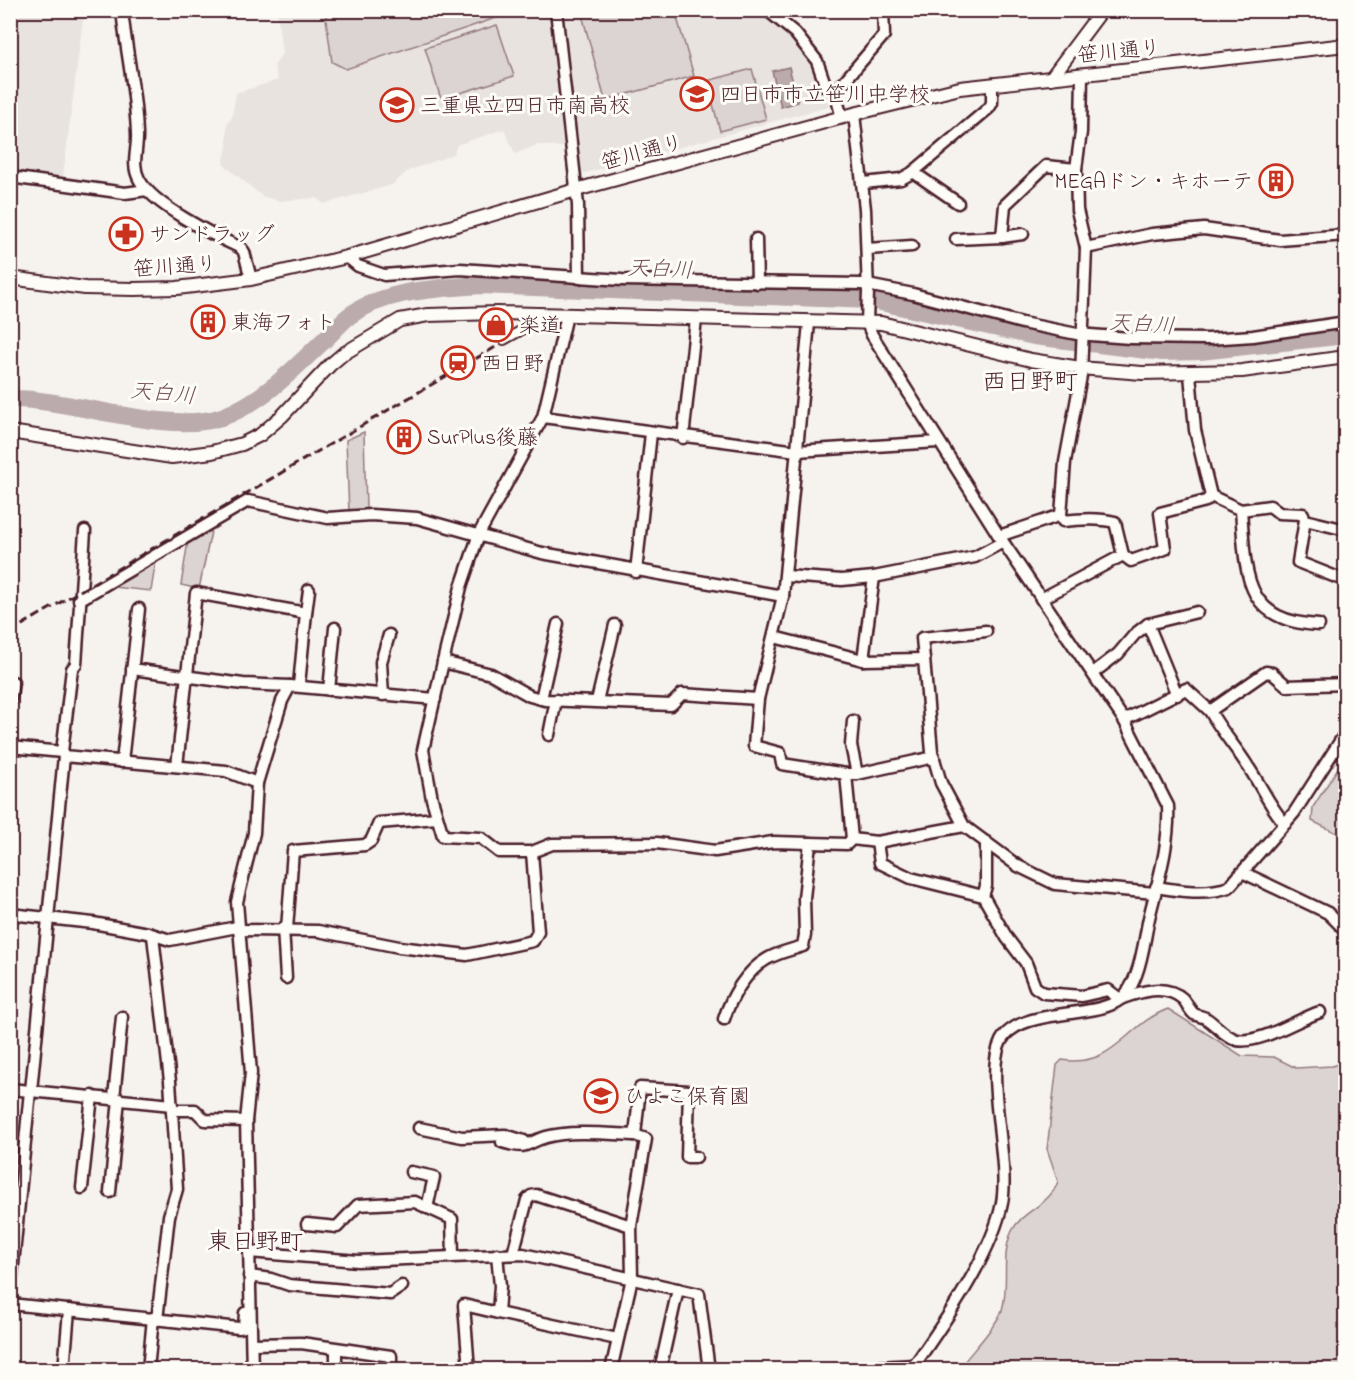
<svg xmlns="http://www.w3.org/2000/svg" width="1356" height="1380" viewBox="0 0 1356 1380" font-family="'Indie Flower','Klee One',sans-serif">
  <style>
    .built { fill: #e9e3e0 }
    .green { fill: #dcd4d2; stroke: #937a7e; stroke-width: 1.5 }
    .water { fill: #bbabac; stroke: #8e7378; stroke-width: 1.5 }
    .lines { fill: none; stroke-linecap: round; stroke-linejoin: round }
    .river { stroke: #bbabac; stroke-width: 18 }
    .pedestrian-casing { stroke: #4a1f2b; stroke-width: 12 }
    .minor-casing { stroke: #4a1f2b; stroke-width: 15 }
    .tertiary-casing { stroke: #4a1f2b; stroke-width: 16 }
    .pedestrian { stroke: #fdfcf7; stroke-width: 8 }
    .minor { stroke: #fdfcf7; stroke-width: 10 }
    .tertiary { stroke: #fdfcf7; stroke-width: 12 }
    .rail { stroke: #4a1f2b; stroke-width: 3; stroke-dasharray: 9 4.5; stroke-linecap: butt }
    .labels { text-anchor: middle; stroke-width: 6; stroke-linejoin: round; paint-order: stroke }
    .street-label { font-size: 21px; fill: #4a1f2b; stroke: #fdfcf7 }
    .poi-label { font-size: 21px; fill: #4a1f2b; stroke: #fdfcf7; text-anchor: start }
    .water-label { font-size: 22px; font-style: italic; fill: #725058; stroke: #fdfcf7 }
    .quarter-label { font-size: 24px; fill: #4a1f2b; stroke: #fdfcf7 }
  </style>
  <rect width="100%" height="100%" fill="#f6f3ef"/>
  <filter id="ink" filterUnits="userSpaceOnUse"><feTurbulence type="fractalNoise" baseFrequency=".0167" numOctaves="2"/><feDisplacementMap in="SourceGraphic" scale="12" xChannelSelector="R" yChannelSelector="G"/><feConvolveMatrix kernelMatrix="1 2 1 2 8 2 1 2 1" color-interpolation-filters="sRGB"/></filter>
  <g filter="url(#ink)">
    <g class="built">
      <path d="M11 10 84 11 63 177 11 171Z"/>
      <path d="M277 11H551L563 147 537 145 515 154 504 129 457 145 454 154 408 171 392 185 324 204 316 198 281 201 263 197 223 164 227 146V124L232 117 236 93 278 80 274 66 282 54Z"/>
      <path d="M560 11H764L777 26 791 34 814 62 830 106 578 175Z"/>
    </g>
    <g class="green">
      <path d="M325 11V10L499 11V17L346 69 332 62Z"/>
      <path d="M581 11H675L694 76 605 100Z"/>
      <path d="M497 25 514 76 441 99 425 48Z"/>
      <path d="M752 69 766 119 720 131 707 81Z"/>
      <path d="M364 432 366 509 349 512 346 440Z"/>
      <path d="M212 527 199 589 181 585 188 541Z"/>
      <path d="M156 560 151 591 113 587Z"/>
      <path d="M1345 757V841L1337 833 1312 821 1313 807Z"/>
      <path d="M1168 1009 1242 1056 1274 1057 1296 1068 1332 1066 1345 1062V1369L1151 1370 1113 1365 1090 1366 1087 1370 976 1369 964 1362C974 1349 998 1324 1002 1310 1010 1284 1000 1256 1012 1231 1022 1210 1051 1205 1058 1181L1047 1149 1057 1065 1062 1060C1115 1068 1126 1024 1168 1009Z"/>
    </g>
    <path class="water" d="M789 67 798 102 781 107 772 71Z"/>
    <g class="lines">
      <path class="river" d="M10 399C72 398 168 436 222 417 260 403 291 372 320 344 330 335 339 324 349 316 386 289 437 289 480 285L872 300 1034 336 1163 352 1200 351 1346 335"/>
      <defs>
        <path id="pedestrian" d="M504 340 549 315"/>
        <g id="minor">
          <path d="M122 10C126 51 136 93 137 134 138 149 131 164 139 179 152 205 215 236 241 248L244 252 251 279"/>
          <path d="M556 10 578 205 579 278"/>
          <path d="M767 10 795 33 817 61 826 87 835 92"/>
          <path d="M1082 74 1081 132 1076 169 1077 210 1086 248 1081 376 1065 462 1061 515 1063 521C1079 519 1100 518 1115 522L1123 555"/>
          <path d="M835 92 884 35 883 10"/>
          <path d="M835 92 842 118"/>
          <path d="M854 114 865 209 868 292 867 323 872 335 999 536 1124 720 1168 806C1170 844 1158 881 1149 918 1145 936 1143 957 1136 975 1132 986 1125 998 1114 1003 1085 1018 1018 1009 1001 1041 984 1074 1010 1159 1002 1203 992 1255 942 1326 911 1370"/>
          <path d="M913 172 958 203"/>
          <path d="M10 177 125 193 147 190"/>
          <path d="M864 183 901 179 912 173 989 108 992 103V84"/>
          <path d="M1002 237 1023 234"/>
          <path d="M756 239 757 283"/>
          <path d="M956 239 1002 237 1005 205 1046 166 1076 169"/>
          <path d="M1086 248 1152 234 1204 229 1280 240 1346 235"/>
          <path d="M867 249 912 246"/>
          <path d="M347 257 358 266 384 275 460 269 622 280 862 284 913 294 1022 323 1077 334 1130 338 1208 339 1253 336 1346 322"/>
          <path d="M567 315 543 417 479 534 461 587 443 662 423 750 432 799 443 836 481 838 499 852H532L552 844 657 843 715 851 773 842 847 844 852 839 877 842 964 826"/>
          <path d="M809 323 783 596 758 699 754 746 780 753 782 764 846 774 852 839"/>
          <path d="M543 417 797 451 938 442"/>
          <path d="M683 438 696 319"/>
          <path d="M1211 496 1241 510C1246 572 1242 622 1319 625"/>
          <path d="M1241 510 1270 506 1279 513 1303 514 1305 520 1346 530"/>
          <path d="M1305 520 1298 562 1346 581"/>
          <path d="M999 536 1061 515"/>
          <path d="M636 572 651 433"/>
          <path d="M786 576 842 580 874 577 975 557 1003 542"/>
          <path d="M1041 599 1123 555 1131 561 1165 549 1160 513 1206 501 1211 496 1195 430 1190 374"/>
          <path d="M79 600 248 501 328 518 371 515 417 518 542 553 783 596"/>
          <path d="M306 613 309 590"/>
          <path d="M1148 624 1177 695"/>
          <path d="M774 637 863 660 924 659 932 752 941 783 964 826 1018 866 1055 884 1155 893"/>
          <path d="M924 659 922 638 986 631"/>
          <path d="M863 660 874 577"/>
          <path d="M443 662 491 674 530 696 545 700 671 705 682 694 758 699"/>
          <path d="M132 669 243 684 290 686"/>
          <path d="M1093 673 1118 654 1135 634 1148 624 1197 612"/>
          <path d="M329 690 335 628"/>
          <path d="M383 695 381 662 389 635"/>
          <path d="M541 699 558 624"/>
          <path d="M10 701 13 682"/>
          <path d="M597 701 615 625"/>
          <path d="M1210 711C1221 731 1235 746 1247 765 1261 785 1268 804 1285 824"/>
          <path d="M1124 720 1186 689 1210 711 1266 672 1272 673 1287 686 1346 684"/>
          <path d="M853 721 851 745 857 774"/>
          <path d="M549 735 556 700"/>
          <path d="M10 747 62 752 64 756 226 771 257 783"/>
          <path d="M62 752 72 669 76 664 85 531"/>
          <path d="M122 762 139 609"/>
          <path d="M177 766 196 593 306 613 299 685"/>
          <path d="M846 774H857L934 757"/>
          <path d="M877 842 880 863 911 878 983 896 1007 938 1026 963 1035 987 1044 993 1082 996 1108 990 1120 999C1139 992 1165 983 1183 999 1187 1003 1189 1010 1194 1014 1197 1016 1203 1016 1207 1019 1216 1025 1225 1037 1237 1040 1261 1044 1298 1019 1320 1012"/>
          <path d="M1242 872 1328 913 1346 931"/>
          <path d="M1156 887C1180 891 1207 895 1229 887L1294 813 1346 732"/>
          <path d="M983 896 986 886V842"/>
          <path d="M10 914 93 923 148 933 170 940 237 927"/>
          <path d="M283 928 286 978"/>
          <path d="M287 929 293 851 365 845 371 841 379 823 437 818"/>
          <path d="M238 930 318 931 399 947 467 955 533 941 538 932 532 852"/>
          <path d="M153 936 170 1081 177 1189 169 1216 157 1320"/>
          <path d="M724 1019C731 997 746 971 767 959 777 953 791 950 803 946L805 935 804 898 810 843"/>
          <path d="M10 1089 172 1105"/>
          <path d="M31 1091 64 756"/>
          <path d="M114 1098 122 1017"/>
          <path d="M172 1110H195L205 1120 246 1121"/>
          <path d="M419 1128 462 1137 505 1135 524 1141"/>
          <path d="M502 1142C530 1150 522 1144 546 1137 571 1130 609 1134 635 1135"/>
          <path d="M411 1172 434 1177 427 1208"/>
          <path d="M82 1188 92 1096"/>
          <path d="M110 1192 119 1099"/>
          <path d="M307 1224 337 1227 358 1205 415 1202 452 1219 453 1256"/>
          <path d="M249 1252 358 1261 523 1254 699 1294 709 1370"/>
          <path d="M513 1254 527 1200 531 1196 536 1195 631 1226"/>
          <path d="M249 1276 271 1279 289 1285 390 1294 402 1286"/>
          <path d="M10 1295 30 1091"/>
          <path d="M10 1304 239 1328 244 1327 245 1313"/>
          <path d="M498 1313 617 1339"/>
          <path d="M252 1344 301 1343 391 1356V1370"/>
          <path d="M336 1350V1370"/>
          <path d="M843 1369 914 1365 921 1370"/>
          <path d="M64 1370 69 1310"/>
          <path d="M148 1370 153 1318"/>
          <path d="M252 1370 246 1121 251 1073 237 902 254 833 257 783 282 701 290 686 435 699"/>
          <path d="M469 1370 464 1305 498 1313 500 1286 497 1254"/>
          <path d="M611 1370 632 1278 631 1226 646 1139 635 1135 640 1088 689 1091 687 1157H696"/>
          <path d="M660 1370 678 1289"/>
        </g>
        <g id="tertiary">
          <path d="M1051 78 1102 10"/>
          <path d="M10 278 85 288 134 289 177 288 251 279 347 257 576 190 854 114 960 88 1346 45"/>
          <path d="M10 432 172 457 212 452 242 444 260 435 282 416 330 365 343 354 400 320 428 315 497 313 881 323 1031 360 1080 368 1142 373 1242 371 1346 357"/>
        </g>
      </defs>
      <use href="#pedestrian" class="pedestrian-casing"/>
      <use href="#minor" class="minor-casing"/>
      <use href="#tertiary" class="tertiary-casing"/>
      <use href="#pedestrian" class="pedestrian"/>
      <use href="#minor" class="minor"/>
      <use href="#tertiary" class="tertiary"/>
      <path class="rail" d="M10 632 499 345"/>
    </g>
  </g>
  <defs>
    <symbol id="school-ring" viewBox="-11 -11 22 22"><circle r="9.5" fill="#fdfcf7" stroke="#c8321e" stroke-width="1.5"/><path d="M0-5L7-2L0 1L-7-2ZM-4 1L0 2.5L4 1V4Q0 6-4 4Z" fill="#c8321e"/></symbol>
    <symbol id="building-ring" viewBox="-11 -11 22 22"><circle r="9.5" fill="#fdfcf7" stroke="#c8321e" stroke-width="1.5"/><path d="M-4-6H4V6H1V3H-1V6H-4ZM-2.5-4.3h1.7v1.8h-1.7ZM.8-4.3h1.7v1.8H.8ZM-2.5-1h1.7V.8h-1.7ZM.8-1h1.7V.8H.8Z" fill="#c8321e"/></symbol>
    <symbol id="pharmacy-ring" viewBox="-11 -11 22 22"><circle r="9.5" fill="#fdfcf7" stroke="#c8321e" stroke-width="1.5"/><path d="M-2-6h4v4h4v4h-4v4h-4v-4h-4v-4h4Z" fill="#c8321e"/></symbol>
    <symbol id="shop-ring" viewBox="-11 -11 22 22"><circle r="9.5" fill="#fdfcf7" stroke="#c8321e" stroke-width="1.5"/><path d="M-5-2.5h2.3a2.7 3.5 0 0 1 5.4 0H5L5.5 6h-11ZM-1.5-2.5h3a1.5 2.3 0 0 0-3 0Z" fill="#c8321e"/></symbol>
    <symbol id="station-ring" viewBox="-11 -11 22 22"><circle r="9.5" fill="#fdfcf7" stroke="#c8321e" stroke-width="1.5"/><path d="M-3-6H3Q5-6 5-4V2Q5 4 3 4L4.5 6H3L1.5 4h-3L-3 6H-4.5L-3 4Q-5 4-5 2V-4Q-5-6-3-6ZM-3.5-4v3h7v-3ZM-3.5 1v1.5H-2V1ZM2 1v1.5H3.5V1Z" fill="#c8321e"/></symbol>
  </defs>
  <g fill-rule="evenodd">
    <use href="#school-ring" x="678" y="75" width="38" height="38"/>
    <use href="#school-ring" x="378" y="86" width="38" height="38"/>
    <use href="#building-ring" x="1257" y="162" width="38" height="38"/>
    <use href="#pharmacy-ring" x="107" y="215" width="38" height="38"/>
    <use href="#building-ring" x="189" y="303" width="38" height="38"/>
    <use href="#shop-ring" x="477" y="306" width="38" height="38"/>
    <use href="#station-ring" x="439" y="344" width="38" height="38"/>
    <use href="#building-ring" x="385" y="418" width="38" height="38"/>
    <use href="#school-ring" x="582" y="1077" width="38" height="38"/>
  </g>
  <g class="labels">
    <g class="street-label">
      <text transform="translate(1119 51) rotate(-6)" y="7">笹川通り</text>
      <text transform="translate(642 152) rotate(-15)" y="7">笹川通り</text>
      <text transform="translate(175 266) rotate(-4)" y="7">笹川通り</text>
    </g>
    <g class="poi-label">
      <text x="720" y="101">四日市市立笹川中学校</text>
      <text x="420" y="112">三重県立四日市南高校</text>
      <text x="1253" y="188" text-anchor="end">MEGAドン・キホーテ</text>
      <text x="149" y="241">サンドラッグ</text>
      <text x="231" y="329">東海フォト</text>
      <text x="519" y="332">楽道</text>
      <text x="481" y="370">西日野</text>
      <text x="427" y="444">SurPlus後藤</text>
      <text x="624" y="1103">ひよこ保育園</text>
    </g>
    <g class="water-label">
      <text transform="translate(660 268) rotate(2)" y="8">天白川</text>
      <text transform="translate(1142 323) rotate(4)" y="8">天白川</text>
      <text transform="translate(163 392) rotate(5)" y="8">天白川</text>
    </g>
    <g class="quarter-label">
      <text x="1030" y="389">西日野町</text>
      <text x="255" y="1249">東日野町</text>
    </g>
  </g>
  <rect width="1356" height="1380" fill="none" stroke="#fdfcf7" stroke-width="36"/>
  <rect x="18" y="18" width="1320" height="1344" fill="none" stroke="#4a1f2b" stroke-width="2" filter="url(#ink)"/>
</svg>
